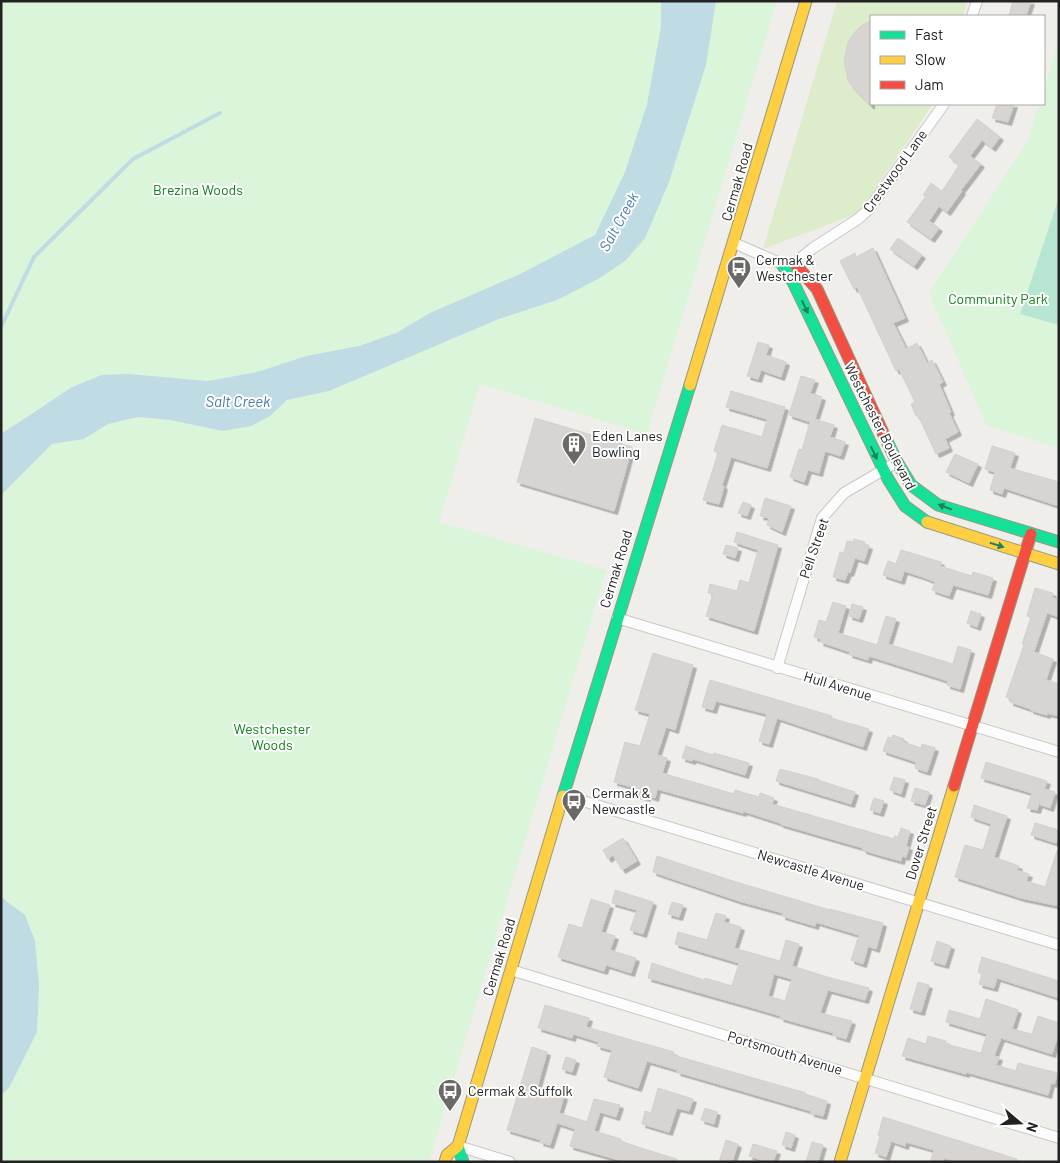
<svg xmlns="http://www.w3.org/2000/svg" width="1060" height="1163" viewBox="0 0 1060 1163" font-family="Barlow,sans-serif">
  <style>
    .grass { fill: #ddeccb }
    .park { fill: #daf5da }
    .pitch { fill: #b7e6d2 }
    .water { fill: #bfdbe3 }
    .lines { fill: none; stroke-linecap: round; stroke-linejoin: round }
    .stream { stroke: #bfdbe3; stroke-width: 4 }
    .building { fill: #d7d4d2; stroke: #d3d0cc; fill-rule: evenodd; filter: url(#shadow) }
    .street-casing { stroke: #c9c8c7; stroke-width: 12 }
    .fast-casing { stroke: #999a82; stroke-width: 13 }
    .slow-casing { stroke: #999a82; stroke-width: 13 }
    .jam-casing { stroke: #999a82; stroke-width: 13 }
    .street { stroke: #fdfcfc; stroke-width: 10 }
    .fast { stroke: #16e098; stroke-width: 11 }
    .slow { stroke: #ffcf43; stroke-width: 11 }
    .jam { stroke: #f24e42; stroke-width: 11 }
    .oneway { fill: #1c815d }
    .labels { text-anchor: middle; stroke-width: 4; stroke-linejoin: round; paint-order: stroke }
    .street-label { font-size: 14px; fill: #222; stroke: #fff }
    .park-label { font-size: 14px; fill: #0c8416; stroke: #fff }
    .poi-label { font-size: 14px; fill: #222; stroke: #fff; text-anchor: start }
    .water-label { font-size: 15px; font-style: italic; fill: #4a7aab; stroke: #fff }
  </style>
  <defs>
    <filter id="shadow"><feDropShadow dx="3.5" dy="3.5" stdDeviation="0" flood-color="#0004"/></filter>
  </defs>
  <rect width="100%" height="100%" fill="#f0eeeb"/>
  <path class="grass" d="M837 1H967L963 16H871V104H933L859 213 763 249Z"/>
  <g class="park">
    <path d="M1 1H661V27L647 104 625 172 596 235 520 274 430 313 396 333 358 346 306 356 257 372 208 381 129 374 46 403 1 434Z"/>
    <path d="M716 1H777L647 434 480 384 439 522 606 570 429 1162H1V1095L9 1088 37 1032 39 985 35 941 10 902 1 897V497L4 492 52 444 84 439 108 424 138 417 170 420 223 431 270 416 287 400 329 391 499 319 557 300 689 117 706 65Z"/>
    <path d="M1059 39V448L986 425 929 293 1028 140 1039 104H1044V89Z"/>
  </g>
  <path class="pitch" d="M1059 197V325L1020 314Z"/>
  <g class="water">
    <path d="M661 1H716L706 65 669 182 645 238 626 260 600 278 557 300 499 319 329 391 287 400 270 416 251 426 223 431 170 420 138 417 108 424 84 439 52 444 4 492 1 497V434L72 387 102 375 129 374 208 381 257 372 306 356 359 346 396 333 430 313 520 274 595 235 625 172 647 104 661 27Z"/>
    <path d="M1 897 25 915 35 941 39 985 37 1032 9 1088 1 1095Z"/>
  </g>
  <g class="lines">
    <path class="stream" d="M1 327 34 257 133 159 220 113"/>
  </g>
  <g class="building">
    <path d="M1013 1H1031L1026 16H1009Z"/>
    <path d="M871 20V106L853 88 848 80 844 61 848 42 853 34 860 27Z"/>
    <path d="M997 104H1014L1008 122 992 118Z"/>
    <path d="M977 119 1000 137 992 148 982 140 970 156 981 164 961 190 962 191 947 212 939 206 929 221 939 228 931 239 907 222 926 196 923 195 931 183 942 191 953 175 959 165 949 157Z"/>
    <path d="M898 238 922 255 914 266 890 249Z"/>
    <path d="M873 248 905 318 893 323 906 349 917 343 927 363 932 360 943 382 939 384 951 412 949 413 958 432 945 439 949 448 936 454 918 415 916 416 911 404 915 402 899 369 896 371 857 287 854 289 840 261 855 253 856 257Z"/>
    <path d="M758 342 769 345 766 355 786 362 781 377 761 370 758 379 747 376Z"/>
    <path d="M801 376 815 380 810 393 822 397 815 419 834 425 830 437 845 442 840 456 825 451 819 473 808 470 804 482 790 477 799 449 802 450 810 422 789 415Z"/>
    <path d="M731 391 785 407 767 468 731 457 722 485 724 486 719 504 703 500 718 453 714 451 722 425 762 437 767 419 726 407Z"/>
    <path d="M535 418 632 447 614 511 517 482Z"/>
    <path d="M992 446 1015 453 1010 468 1059 482V506L1004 488 1002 494 990 490 995 472 985 469Z"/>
    <path d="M955 454 978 464 969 483 946 472Z"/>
    <path d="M765 498 791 506 782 532 767 525 769 518 760 516Z"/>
    <path d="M743 502 751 505 747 516 738 513Z"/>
    <path d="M737 532 778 545 754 631 706 616 713 594 708 593 710 584 737 591 740 580 749 583 758 550 734 542Z"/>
    <path d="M854 539 865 542 864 544 869 546 864 561 855 558 850 573 848 572 845 580 833 577 840 552 844 553 847 541 853 542Z"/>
    <path d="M726 545 738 548 735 558 723 554Z"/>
    <path d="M901 550 941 562 940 566 972 576 973 572 993 578 988 595 953 585 949 596 932 590 935 582 923 577 904 571 901 581 883 575 888 561 896 564Z"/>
    <path d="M1035 588 1053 593 1052 597 1059 600V617L1047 613 1034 652 1053 659 1046 680 1059 684V716L1047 713V715L1030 710 1031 709 1010 702 1011 699 1006 697 1024 645 1022 644 1031 617 1027 616Z"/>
    <path d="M833 602 846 606 838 633 877 645 886 616 896 619 888 644 953 664 958 646 971 650 960 689 947 685 948 681 869 656 868 660 849 654 850 652 820 642 821 639 814 637 819 620 826 622Z"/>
    <path d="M852 604 863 607 859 619 849 616Z"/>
    <path d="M971 611 981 614 977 627 967 623Z"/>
    <path d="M653 653 693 665 675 730 666 727 657 755 667 758 662 773 734 794 735 790 759 797 760 793 774 798 772 804 894 839V836L898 837 901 828 910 831 906 846 909 847 906 857 902 856 901 861 876 854 863 850V848L780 824V823L743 811V813L657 789 655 798 647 795V798L630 793 632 787 614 782 625 742 640 746 650 714 635 710Z"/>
    <path d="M710 680 832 716 831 718 869 729 863 747 777 718 769 744 759 741 767 714 716 701 713 710 702 707Z"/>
    <path d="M893 735 904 739 903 742 921 748 922 744 935 748 927 772 915 768 916 762 883 751 888 737 892 738Z"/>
    <path d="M686 746 713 755 714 753 749 763 745 775 693 759 692 761 682 758Z"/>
    <path d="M986 762 1047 781 1044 789 1055 792 1050 808 1039 804 1037 810 1027 808 1032 793 981 778Z"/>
    <path d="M780 769 818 779V780L855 792 851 804 776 781Z"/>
    <path d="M894 777 905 780 901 794 890 790Z"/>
    <path d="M915 788 929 792 925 805 911 801Z"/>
    <path d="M874 798 884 801 880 813 870 810Z"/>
    <path d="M974 805 1007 816 994 857 1019 866 1017 870 1029 874 1026 881 1045 887 1057 851 1059 852V906L1021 898 955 877 965 845 983 850 991 824 971 817Z"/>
    <path d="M1035 823 1059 830 1056 843 1031 835Z"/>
    <path d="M623 838 637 861 622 870 613 855 608 859 603 850Z"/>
    <path d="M657 856 733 881 830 910V909L883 923 876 949 868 946 863 964 851 960 859 935 816 922 815 926 782 916 783 913 739 901 653 872Z"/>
    <path d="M615 890 653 902 643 934 630 930 637 910 612 903Z"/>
    <path d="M591 899 610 905 601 932 615 936 610 950 636 958 631 973 606 965 604 971 558 957 569 924 582 928Z"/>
    <path d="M672 902 683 905 679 917 668 914Z"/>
    <path d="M716 913 726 916 724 922 741 927 734 948 780 961 786 940 799 944 792 966 831 978 869 988 865 1000 828 990 820 1013 852 1021 846 1039 833 1035 834 1033 780 1018 781 1016 754 1008 648 978 652 963 704 980 705 978 732 986 739 963 675 944 678 932 707 940ZM774 974 792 979 785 1001 768 996Z"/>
    <path d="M937 941 951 946 945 965 931 961Z"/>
    <path d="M982 957 1059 981V998L997 978 994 988 979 984 982 974 978 972Z"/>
    <path d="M918 982 929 985 921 1012 910 1009Z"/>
    <path d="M986 999 1018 1010 1012 1029 1032 1034 1038 1016 1059 1023V1032L1052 1054 1001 1038 994 1056 999 1057 996 1065 1016 1071 1018 1063 1058 1073 1054 1084 1051 1083 1048 1095 966 1072V1074L902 1056 908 1038 926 1044 928 1036 946 1041V1044L981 1053 987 1034 946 1022 949 1010 980 1019Z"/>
    <path d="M545 1005 589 1018 586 1027 674 1052 673 1055 806 1093 805 1094 827 1101 823 1116 811 1113V1111L677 1072 678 1070 647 1061 638 1088 604 1077 612 1050 597 1046 599 1042 573 1034 572 1038 538 1028Z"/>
    <path d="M532 1047 547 1052 537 1088 564 1096 559 1113 587 1122 594 1099 620 1105 616 1117 600 1112 594 1131 621 1139 620 1141 644 1149 677 1159V1162H626L570 1146 575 1129 557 1123 550 1145 540 1142 541 1140 507 1130Z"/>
    <path d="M566 1057 576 1060 572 1072 562 1069Z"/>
    <path d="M658 1088 693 1099 689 1111 677 1108 669 1132 642 1124 645 1111 651 1113Z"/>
    <path d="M705 1108 717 1112 714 1124 701 1120Z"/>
    <path d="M883 1117 1017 1159 1016 1162H958L944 1158 943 1162H930L934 1150 906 1142 905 1146 891 1141 886 1157 875 1153 880 1136 878 1135Z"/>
    <path d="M786 1132 795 1135 791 1148 782 1145Z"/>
    <path d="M726 1140 738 1144 732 1162H719Z"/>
    <path d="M812 1142 823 1145 818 1162H806Z"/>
    <path d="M753 1144 777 1151 773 1162H768L749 1156Z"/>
  </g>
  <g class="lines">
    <defs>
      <g id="street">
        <path d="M972 16 977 1"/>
        <path d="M734 243 782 264H789L796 262 813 248 858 219 869 209 944 104"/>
        <path d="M617 618 1059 752"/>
        <path d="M777 668 822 518 844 493 897 462"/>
        <path d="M563 795 1059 945"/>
        <path d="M511 970 1059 1138"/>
        <path d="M458 1146 510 1162"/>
      </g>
      <g id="fast">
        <path d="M782 264 793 282 888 479 905 506 927 522"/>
        <path d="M884 435 897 462 911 485 938 505 1059 542"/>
        <path d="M563 796 690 385"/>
        <path d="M458 1146 463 1162"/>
      </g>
      <g id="slow">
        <path d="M690 385 806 1"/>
        <path d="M927 522 1059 564"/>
        <path d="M445 1162 447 1155 458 1146 563 796"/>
        <path d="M840 1162 954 786"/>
      </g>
      <g id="jam">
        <path d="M794 263 817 289 884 435"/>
        <path d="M954 786 1031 534"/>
      </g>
    </defs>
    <use href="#street" class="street-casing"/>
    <use href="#fast" class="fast-casing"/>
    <use href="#slow" class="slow-casing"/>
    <use href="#jam" class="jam-casing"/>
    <use href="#street" class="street"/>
    <use href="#fast" class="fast"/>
    <use href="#slow" class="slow"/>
    <use href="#jam" class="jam"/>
  </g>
  <defs><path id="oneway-solid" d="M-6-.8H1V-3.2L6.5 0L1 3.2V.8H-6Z" transform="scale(1.25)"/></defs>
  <g class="oneway">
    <use href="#oneway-solid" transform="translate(805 307) rotate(65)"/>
    <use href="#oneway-solid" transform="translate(874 453) rotate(65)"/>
    <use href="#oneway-solid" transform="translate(945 507) rotate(-159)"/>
    <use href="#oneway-solid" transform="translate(997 545) rotate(17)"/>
  </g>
  <defs>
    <symbol id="bus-pin" viewBox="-11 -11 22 30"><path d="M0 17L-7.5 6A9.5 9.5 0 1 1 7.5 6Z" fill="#6a6968" stroke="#fff"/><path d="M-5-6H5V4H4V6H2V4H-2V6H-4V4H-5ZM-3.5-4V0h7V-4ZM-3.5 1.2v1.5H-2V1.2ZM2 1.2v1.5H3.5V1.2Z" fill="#fff"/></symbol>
    <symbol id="building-pin" viewBox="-11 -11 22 30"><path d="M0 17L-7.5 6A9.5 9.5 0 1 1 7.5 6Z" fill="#6a6968" stroke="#fff"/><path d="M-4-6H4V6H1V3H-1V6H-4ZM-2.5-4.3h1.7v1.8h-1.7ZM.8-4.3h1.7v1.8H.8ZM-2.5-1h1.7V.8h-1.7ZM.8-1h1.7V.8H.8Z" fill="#fff"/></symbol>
  </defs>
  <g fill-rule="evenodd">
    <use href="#bus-pin" x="725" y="254" width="28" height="38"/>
    <use href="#building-pin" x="560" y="430" width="28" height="38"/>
    <use href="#bus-pin" x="560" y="787" width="28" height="38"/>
    <use href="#bus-pin" x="436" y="1077" width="28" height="38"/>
  </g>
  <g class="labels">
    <g class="street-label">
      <text transform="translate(895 171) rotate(-54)" y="5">Crestwood Lane</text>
      <text transform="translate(737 182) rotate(-74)" y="5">Cermak Road</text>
      <text transform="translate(880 426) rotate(63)" y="5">Westchester Boulevard</text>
      <text transform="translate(814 548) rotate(-71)" y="5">Pell Street</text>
      <text transform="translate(616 569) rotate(-73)" y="5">Cermak Road</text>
      <text transform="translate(838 686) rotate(17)" y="5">Hull Avenue</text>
      <text transform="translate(921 843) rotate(-73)" y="5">Dover Street</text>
      <text transform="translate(811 870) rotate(17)" y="5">Newcastle Avenue</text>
      <text transform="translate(499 957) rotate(-73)" y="5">Cermak Road</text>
      <text transform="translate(785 1053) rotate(17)" y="5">Portsmouth Avenue</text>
    </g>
    <g class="park-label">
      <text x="198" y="195">Brezina Woods</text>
      <text x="998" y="304">Community Park</text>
      <text x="272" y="734">Westchester<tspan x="272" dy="16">Woods</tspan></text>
    </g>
    <g class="poi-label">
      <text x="756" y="265">Cermak &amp;<tspan x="756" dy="16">Westchester</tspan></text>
      <text x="592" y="441">Eden Lanes<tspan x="592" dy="16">Bowling</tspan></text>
      <text x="592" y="798">Cermak &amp;<tspan x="592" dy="16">Newcastle</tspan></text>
      <text x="468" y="1096">Cermak &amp; Suffolk</text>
    </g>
    <g class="water-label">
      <text transform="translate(619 222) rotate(-61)" y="5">Salt Creek</text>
      <text x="238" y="407">Salt Creek</text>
    </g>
  </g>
  <rect width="1060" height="1163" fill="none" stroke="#222222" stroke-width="5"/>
  <rect x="870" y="15" width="175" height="90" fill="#ffffff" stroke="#a7a7a7"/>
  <rect x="880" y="31" width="25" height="8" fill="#16e098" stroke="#a7a7a7"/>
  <text x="915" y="40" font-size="15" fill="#222222">Fast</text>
  <rect x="880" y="56" width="25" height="8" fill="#ffcf43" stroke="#a7a7a7"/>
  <text x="915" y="65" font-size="15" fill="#222222">Slow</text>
  <rect x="880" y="81" width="25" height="8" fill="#f24e42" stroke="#a7a7a7"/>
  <text x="915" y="90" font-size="15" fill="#222222">Jam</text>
  <g transform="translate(1020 1123) rotate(109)" stroke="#ffffff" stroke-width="4" paint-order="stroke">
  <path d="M0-4L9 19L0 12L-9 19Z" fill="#222222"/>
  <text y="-8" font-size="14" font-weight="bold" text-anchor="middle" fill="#222222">N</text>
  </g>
</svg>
